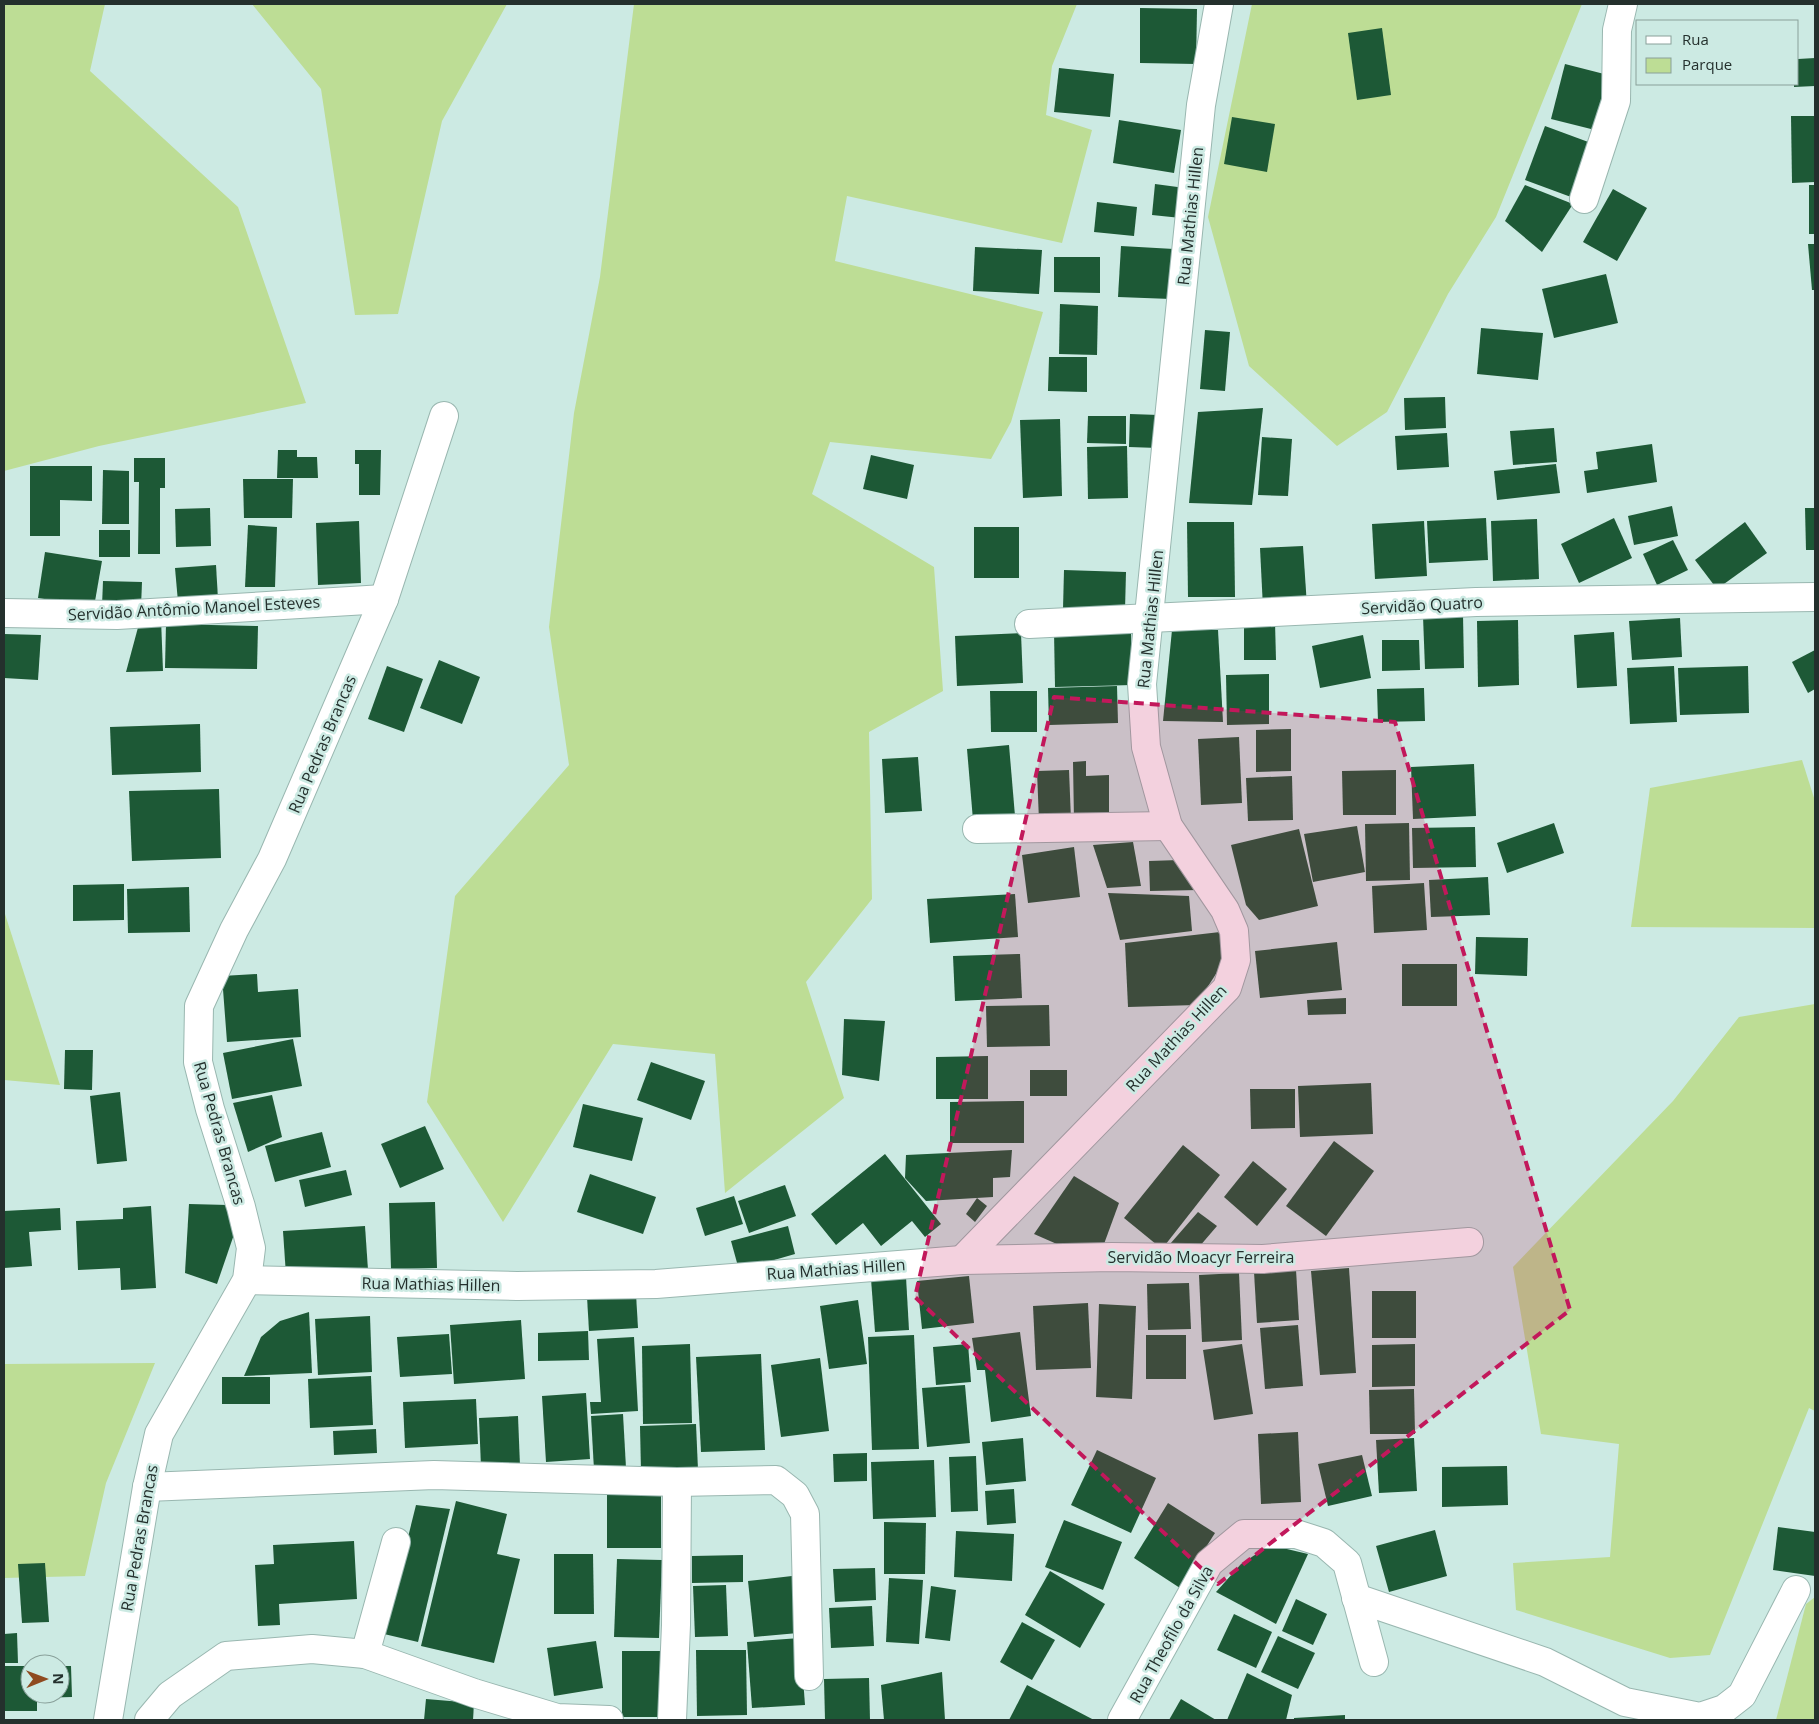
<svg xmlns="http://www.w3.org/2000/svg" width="1819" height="1724" viewBox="0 0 1819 1724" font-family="'Open Sans',sans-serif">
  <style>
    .green { fill: #bddd95 }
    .building { fill: #1d5936 }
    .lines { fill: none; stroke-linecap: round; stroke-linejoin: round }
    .minor-casing { stroke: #99b7b0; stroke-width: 30 }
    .minor { stroke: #fff; stroke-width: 28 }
    .marked { fill: #c2185b; fill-opacity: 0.2; stroke: #c2185b; stroke-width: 4; stroke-dasharray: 10 6; stroke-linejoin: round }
    .labels { text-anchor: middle; stroke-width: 5; stroke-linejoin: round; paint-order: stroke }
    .street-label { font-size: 16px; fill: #24302d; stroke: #cceae3 }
  </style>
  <rect width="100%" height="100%" fill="#cceae3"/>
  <g class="green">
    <path d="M4 4H105L90 71 238 207 306 403 99 446 4 471Z"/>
    <path d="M252 4H507L442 121 398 314 355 315 321 89Z"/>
    <path d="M634 4H1077L1052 66 1046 115 1092 130 1062 243 847 196 835 261 1043 312 1011 422 991 459 830 442 812 494 934 567 943 691 869 732 872 899 806 982 844 1098 725 1193 715 1054 613 1044 503 1222 427 1102 455 896 569 765 549 627 574 413 600 277Z"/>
    <path d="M1252 4H1582L1496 217 1448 294 1387 412 1337 446 1249 366 1208 217Z"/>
    <path d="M1802 760 1815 801V928L1631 927 1650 788Z"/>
    <path d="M4 911 60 1085 4 1080Z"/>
    <path d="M1815 1004V1411L1809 1408 1710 1655 1670 1658 1516 1610 1513 1563 1610 1557 1619 1444 1541 1434 1513 1267 1673 1101 1739 1017Z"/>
    <path d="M155 1363 106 1483 85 1576 4 1578V1364Z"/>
    <path d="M1815 1597V1720H1776L1806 1604Z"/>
  </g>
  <g class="building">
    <path d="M1140 8 1197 9 1196 64 1140 63Z"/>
    <path d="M1382 28 1391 95 1357 100 1348 33Z"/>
    <path d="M1815 58V86L1794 87V84H1798V59Z"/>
    <path d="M1565 64 1612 76 1599 131 1551 119Z"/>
    <path d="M1059 68 1114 74 1110 117 1054 112Z"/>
    <path d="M1791 116H1815V182L1792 183Z"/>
    <path d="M1232 117 1275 124 1267 172 1224 164Z"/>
    <path d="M1119 120 1181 130 1174 173 1113 163Z"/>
    <path d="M1545 126 1591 143 1571 197 1525 180Z"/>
    <path d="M1155 184 1185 188 1181 218 1152 215Z"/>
    <path d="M1525 185 1573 204 1542 252 1505 221Z"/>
    <rect x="1809" y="185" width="6" height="49"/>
    <path d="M1613 189 1647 208 1617 261 1583 242Z"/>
    <path d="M1097 202 1137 207 1134 236 1094 232Z"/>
    <path d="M1808 244H1815V290H1812Z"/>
    <path d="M1121 246 1174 249 1171 299 1118 297Z"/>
    <path d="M975 247 1042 250 1039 294 973 291Z"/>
    <path d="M1054 257H1100V293L1054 292Z"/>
    <path d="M1606 274 1618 323 1554 338 1542 289Z"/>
    <path d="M1060 304 1098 306 1097 355 1059 354Z"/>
    <path d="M1481 328 1543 333 1538 380 1477 374Z"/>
    <path d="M1205 330 1230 332 1225 391 1200 389Z"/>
    <path d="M1049 357H1087V392L1048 391Z"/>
    <path d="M1445 397 1446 428 1405 430 1404 398Z"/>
    <path d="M1263 408 1252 505 1189 503 1198 412Z"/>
    <path d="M1130 414 1159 415 1158 448 1129 447Z"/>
    <path d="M1088 416H1126V444L1087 443Z"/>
    <path d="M1060 419 1062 496 1023 498 1020 420Z"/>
    <path d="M1554 428 1557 462 1513 465 1510 431Z"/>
    <path d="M1447 433 1449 467 1397 470 1395 436Z"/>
    <path d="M1262 437 1292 439 1288 496 1258 495Z"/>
    <path d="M1652 444 1657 482 1587 493 1584 471 1598 469 1596 452Z"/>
    <path d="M1127 446 1128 498 1088 499 1087 447Z"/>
    <path d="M278 450H297V457H317L318 478H277Z"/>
    <path d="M355 450H381L380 495H359V464H355Z"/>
    <path d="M871 455 914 465 907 499 863 489Z"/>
    <path d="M134 458H165V488H160V554H138L139 482H134Z"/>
    <path d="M1556 464 1560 493 1497 500 1494 471Z"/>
    <path d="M30 466H92V501L60 500V536H30Z"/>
    <path d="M103 470 129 471V524H102Z"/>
    <path d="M243 479H293L292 518H244Z"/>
    <path d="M1672 506 1678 536 1634 545 1628 516Z"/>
    <path d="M210 508 211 546 176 547 175 509Z"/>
    <path d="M1805 508H1815V550H1806Z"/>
    <path d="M1486 518 1488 560 1429 563 1427 521Z"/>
    <path d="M1614 518 1632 558 1579 583 1561 544Z"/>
    <path d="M1537 519 1539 579 1493 581 1491 521Z"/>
    <path d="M359 521 361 583 318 585 316 523Z"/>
    <path d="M1424 521 1427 576 1375 579 1372 524Z"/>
    <path d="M1187 522H1234L1235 597H1188Z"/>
    <path d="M1745 522 1767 553 1717 589 1695 560Z"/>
    <path d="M248 525 277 527 275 587H245Z"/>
    <rect x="974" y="527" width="45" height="51"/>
    <rect x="99" y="530" width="31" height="27"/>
    <path d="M1673 540 1688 570 1657 585 1643 554Z"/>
    <path d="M1303 546 1307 606 1263 608 1260 548Z"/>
    <path d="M45 552 102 561 94 607 38 598Z"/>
    <path d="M216 565 218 599 178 602 175 568Z"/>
    <path d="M1064 570 1126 572 1125 610 1063 609Z"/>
    <path d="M103 581 142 582 141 607 102 606Z"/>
    <path d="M1463 615 1464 668 1425 669 1423 616Z"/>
    <path d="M1680 618 1682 657 1632 660 1629 621Z"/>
    <path d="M161 619 163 671 126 672 140 620Z"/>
    <path d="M1518 620 1519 685 1478 687 1477 621Z"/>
    <path d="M1275 622 1276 660H1244V623Z"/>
    <path d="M166 624 258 626 257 669 165 668Z"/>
    <path d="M1131 629 1132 685 1055 687 1054 631Z"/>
    <path d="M1172 630H1218L1223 722 1163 721Z"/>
    <path d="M1614 632 1617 686 1577 688 1574 635Z"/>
    <path d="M1021 633 1023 683 957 686 955 636Z"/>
    <path d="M4 634 41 635 38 680 4 678Z"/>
    <path d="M1363 635 1371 678 1320 688 1312 646Z"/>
    <path d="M1382 640H1419L1420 670 1382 671Z"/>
    <path d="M1815 650V689L1808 693 1792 662Z"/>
    <path d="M439 660 480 677 462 724 420 708Z"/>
    <path d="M387 666 423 679 404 732 368 719Z"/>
    <path d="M1674 666 1677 722 1630 724 1627 668Z"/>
    <path d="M1748 666 1749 713 1680 715 1678 668Z"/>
    <path d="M1269 674V724L1227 725 1226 675Z"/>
    <path d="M1117 686 1118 723 1049 725 1048 688Z"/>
    <path d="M1424 688 1425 721 1378 722 1377 689Z"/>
    <path d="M990 691H1037V732H991Z"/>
    <path d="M200 724 201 772 112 775 110 727Z"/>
    <path d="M1291 729V771L1256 772V730Z"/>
    <path d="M1239 737 1242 803 1201 805 1198 739Z"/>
    <path d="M1009 745 1015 816 973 820 967 749Z"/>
    <path d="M918 757 922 811 885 813 882 759Z"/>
    <path d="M1086 761V776L1109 775V820L1074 821 1073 762Z"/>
    <path d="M1474 764 1476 816 1413 819 1411 767Z"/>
    <path d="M1069 770 1071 820 1039 821 1037 771Z"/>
    <path d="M1396 770V815H1343L1342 771Z"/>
    <path d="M1292 776 1293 820 1248 821 1246 778Z"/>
    <path d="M219 789 221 858 132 861 129 791Z"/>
    <path d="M1409 823 1410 880 1366 881 1365 824Z"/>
    <path d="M1554 823 1564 853 1507 873 1497 843Z"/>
    <path d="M1357 826 1365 872 1313 882 1304 834Z"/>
    <path d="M1475 827 1476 867 1413 868 1412 828Z"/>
    <path d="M1299 829 1318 906 1259 920 1246 905 1231 845Z"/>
    <path d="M1133 842 1141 886 1107 888 1093 845Z"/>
    <path d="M1074 847 1080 897 1028 903 1022 855Z"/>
    <path d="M1179 860 1199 890 1150 891 1149 861Z"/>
    <path d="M1488 877 1490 915 1431 917 1429 880Z"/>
    <path d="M1424 883 1427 930 1374 933 1372 886Z"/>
    <path d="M124 884V920L73 921V885Z"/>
    <path d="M189 887 190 932 128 933 127 889Z"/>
    <path d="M1108 893 1189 896 1192 931 1120 940Z"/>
    <path d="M1015 894 1018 937 930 943 927 899Z"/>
    <path d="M1220 932 1223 963 1196 1005 1128 1007 1125 943Z"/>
    <path d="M1476 937 1528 938 1527 976 1475 974Z"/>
    <path d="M1337 942 1342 990 1260 998 1255 951Z"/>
    <path d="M1020 954 1022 998 955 1001 953 956Z"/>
    <rect x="1402" y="964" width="55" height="42"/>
    <path d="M257 974 258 992 298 989 301 1037 227 1042 222 976Z"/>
    <path d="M1346 998V1014L1308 1015 1307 1000Z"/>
    <path d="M1049 1005 1050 1046 987 1047 986 1006Z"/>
    <path d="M844 1019 885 1021 879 1081 842 1075Z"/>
    <path d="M293 1039 302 1086 232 1099 223 1053Z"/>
    <path d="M65 1050H93L92 1090 64 1089Z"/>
    <path d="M988 1056V1099H936V1057Z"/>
    <path d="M651 1062 705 1081 691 1120 637 1100Z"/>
    <rect x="1030" y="1070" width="37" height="26"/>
    <path d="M1371 1083 1373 1134 1300 1137 1298 1086Z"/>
    <path d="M1250 1089H1295V1128L1251 1129Z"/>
    <path d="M120 1092 127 1161 97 1164 90 1096Z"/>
    <path d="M272 1095 282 1137 248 1152 233 1103Z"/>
    <path d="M1024 1101V1143H950V1102Z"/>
    <path d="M583 1104 643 1118 632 1161 573 1147Z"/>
    <path d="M425 1126 444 1169 400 1188 381 1144Z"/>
    <path d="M322 1132 331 1167 275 1182 265 1146Z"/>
    <path d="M1334 1141 1374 1171 1326 1236 1286 1206Z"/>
    <path d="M1183 1145 1220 1175 1162 1249 1124 1218Z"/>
    <path d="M1012 1150 1010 1177 993 1178V1197L926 1201 905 1178 906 1155Z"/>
    <path d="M885 1154 941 1224 925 1237 912 1221 881 1246 863 1223 836 1245 811 1214Z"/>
    <path d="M1253 1161 1287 1189 1257 1226 1224 1197Z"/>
    <path d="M346 1170 352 1195 305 1207 299 1180Z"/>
    <path d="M590 1174 656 1197 643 1234 577 1212Z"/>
    <path d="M1074 1176 1119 1203 1104 1244 1066 1248 1034 1234Z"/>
    <path d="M785 1185 796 1216 749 1233 738 1201Z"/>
    <path d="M734 1196 743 1224 705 1236 696 1208Z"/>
    <path d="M977 1198 987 1206 975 1222 966 1214Z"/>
    <path d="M435 1202 437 1268 391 1269 389 1203Z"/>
    <path d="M189 1204 228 1205 241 1214 217 1284 185 1273Z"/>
    <path d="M151 1206 156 1288 121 1290 120 1268 78 1270 76 1221 123 1219V1208Z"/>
    <path d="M60 1208 61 1230 29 1232 32 1266 4 1268V1211Z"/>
    <path d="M1198 1212 1217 1226 1199 1247 1170 1244Z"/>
    <path d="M365 1226 368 1270 286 1275 283 1231Z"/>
    <path d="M788 1226 795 1254 739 1270 731 1241Z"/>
    <path d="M1349 1268 1356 1373 1320 1375 1311 1271Z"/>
    <path d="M1296 1270 1299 1320 1257 1323 1254 1272Z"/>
    <path d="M1239 1273 1242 1340 1202 1342 1199 1275Z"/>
    <path d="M969 1276 974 1323 922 1329 917 1281Z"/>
    <path d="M906 1277 909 1330 875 1332 871 1279Z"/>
    <path d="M1189 1283 1191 1329 1148 1330 1147 1284Z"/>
    <rect x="1372" y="1291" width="44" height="47"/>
    <path d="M636 1294 638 1328 589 1331 587 1297Z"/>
    <path d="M858 1300 867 1364 829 1369 820 1306Z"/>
    <path d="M1088 1303 1091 1368 1036 1370 1033 1306Z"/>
    <path d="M1099 1304 1136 1306 1132 1399 1096 1397Z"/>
    <path d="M309 1312 312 1373 244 1376 261 1337 280 1321Z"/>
    <path d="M370 1316 372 1372 318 1375 315 1319Z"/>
    <path d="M521 1320 525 1379 454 1384 450 1325Z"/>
    <path d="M1298 1325 1303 1386 1265 1389 1260 1328Z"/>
    <path d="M588 1331 589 1360 538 1361V1333Z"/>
    <path d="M1020 1332 1031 1416 991 1422 985 1370H977L972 1338Z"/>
    <path d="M449 1334 452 1374 400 1377 397 1337Z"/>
    <path d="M914 1335 919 1449 872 1450 868 1337Z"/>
    <rect x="1146" y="1335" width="40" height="44"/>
    <path d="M634 1337 638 1411 591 1414 590 1402H601L597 1339Z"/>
    <path d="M690 1344 692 1423 643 1424 642 1346Z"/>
    <path d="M968 1344 971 1382 936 1385 933 1347Z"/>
    <path d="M1242 1344 1253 1414 1214 1420 1203 1350Z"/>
    <path d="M1415 1344V1386L1372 1387V1345Z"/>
    <path d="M761 1354 765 1450 701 1452 696 1357Z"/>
    <path d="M820 1358 829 1431 781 1437 771 1365Z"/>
    <path d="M371 1376 373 1425 310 1428 308 1379Z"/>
    <rect x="222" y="1377" width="48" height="27"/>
    <path d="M965 1385 970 1443 927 1447 922 1388Z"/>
    <path d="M1414 1389 1415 1434H1370L1369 1390Z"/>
    <path d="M586 1393 590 1459 546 1462 542 1396Z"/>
    <path d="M476 1399 478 1444 405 1448 403 1402Z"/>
    <path d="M623 1414 626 1468 594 1470 591 1416Z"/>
    <path d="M518 1416 520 1466 481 1467 479 1418Z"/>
    <path d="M696 1424 698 1470 641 1472 640 1426Z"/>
    <path d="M376 1429 377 1453 334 1455 333 1431Z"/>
    <path d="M1298 1432 1301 1502 1261 1504 1258 1434Z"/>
    <path d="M1023 1438 1026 1481 986 1485 982 1442Z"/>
    <path d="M1414 1438 1417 1491 1379 1493 1376 1440Z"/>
    <path d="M1097 1450 1156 1478 1131 1533 1071 1505Z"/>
    <path d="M867 1453V1481L834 1482 833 1454Z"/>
    <path d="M1362 1455 1372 1496 1328 1506 1318 1464Z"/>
    <path d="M976 1456 978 1511 951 1512 949 1457Z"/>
    <path d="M934 1460 936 1517 873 1519 871 1462Z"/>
    <path d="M1507 1466 1508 1505 1442 1507V1467Z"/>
    <path d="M1014 1489 1016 1523 987 1525 985 1491Z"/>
    <rect x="607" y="1495" width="54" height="53"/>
    <path d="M456 1501 507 1514 497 1554 520 1559 494 1663 421 1646Z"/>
    <path d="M1168 1503 1215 1533 1180 1588 1134 1558Z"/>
    <path d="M416 1505 450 1509 418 1642 384 1634Z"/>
    <path d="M1064 1520 1122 1542 1103 1590 1045 1567Z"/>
    <path d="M884 1522 926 1523 925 1574H884Z"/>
    <path d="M1778 1527 1815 1532V1576L1773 1570Z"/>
    <path d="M1435 1530 1447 1576 1389 1592 1376 1546Z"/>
    <path d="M956 1531 1014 1534 1012 1581 954 1577Z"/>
    <path d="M354 1541 357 1599 279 1604 280 1625 258 1626 255 1565 274 1564 273 1545Z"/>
    <path d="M1270 1545 1308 1554 1276 1624 1216 1592 1241 1564Z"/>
    <path d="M554 1554H593L594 1614H554Z"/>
    <path d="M743 1555V1582L692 1583V1556Z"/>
    <path d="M617 1559 662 1560 659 1638 614 1637Z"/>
    <path d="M45 1563 49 1622 22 1623 18 1564Z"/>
    <path d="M875 1568 876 1600 835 1602 833 1569Z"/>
    <path d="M1050 1571 1105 1604 1080 1648 1025 1615Z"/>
    <path d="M792 1576 798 1633 754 1637 748 1581Z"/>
    <path d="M889 1578 923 1580 919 1644 886 1642Z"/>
    <path d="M726 1585 728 1636 695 1637 693 1586Z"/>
    <path d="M931 1586 956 1590 950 1641 925 1638Z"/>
    <path d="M1296 1599 1327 1614 1313 1645 1282 1631Z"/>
    <path d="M872 1606 874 1646 831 1648 829 1608Z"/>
    <path d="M1234 1614 1272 1632 1256 1668 1217 1650Z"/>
    <path d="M1022 1622 1055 1640 1032 1680 1000 1662Z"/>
    <path d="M17 1633 18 1663H4V1634Z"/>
    <path d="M1278 1636 1315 1653 1298 1689 1261 1672Z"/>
    <path d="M800 1638 805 1705 752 1708 747 1642Z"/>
    <path d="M596 1641 603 1688 554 1696 547 1648Z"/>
    <path d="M696 1650H746L747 1715 697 1716Z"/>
    <rect x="622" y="1651" width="38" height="66"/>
    <path d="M4 1666H30V1694H60V1666H71L72 1697 37 1698V1711H4Z"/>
    <path d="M942 1672 945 1720H884L881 1685Z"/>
    <path d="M1247 1673 1292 1695 1286 1720H1227Z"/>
    <path d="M869 1678 870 1720H825L824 1679Z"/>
    <path d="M1027 1685 1094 1720H1009Z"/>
    <path d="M426 1699 474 1703 473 1720H424Z"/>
    <path d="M1181 1699 1216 1720H1169Z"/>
    <path d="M1345 1715V1720H1294V1718Z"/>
  </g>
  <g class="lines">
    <defs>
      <g id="minor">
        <path d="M1584 199 1616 101 1617 30 1623 4"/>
        <path d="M4 613 117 615 384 599"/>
        <path d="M1029 624 1476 602 1815 597"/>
        <path d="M977 829 1168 826"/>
        <path d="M962 1260 1227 988 1236 960 1234 931 1225 910 1168 826 1146 747 1142 684 1201 105 1219 4"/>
        <path d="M247 1280 517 1286 656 1284 962 1260 1112 1257 1263 1259 1469 1242"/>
        <path d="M147 1487 434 1475 677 1482 776 1480 795 1495 805 1514 809 1676"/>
        <path d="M1356 1598 1545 1662 1625 1702 1700 1717 1724 1709 1742 1695 1796 1590"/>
        <path d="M365 1654 396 1542"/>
        <path d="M108 1720 147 1487 159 1434 247 1280 251 1248 241 1207 210 1109 198 1062 199 1006 234 930 272 859 384 599 444 416"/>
        <path d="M149 1720 170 1695 226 1656 312 1649 365 1654 474 1693 557 1718 609 1720"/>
        <path d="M672 1720 676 1625 677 1482"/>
        <path d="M1122 1720 1209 1563 1244 1534H1296L1324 1543 1347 1563 1374 1662"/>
      </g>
    </defs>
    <use href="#minor" class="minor-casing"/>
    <use href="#minor" class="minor"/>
  </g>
  <path class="marked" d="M1054 697 1395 722 1570 1310 1218 1584 915 1297Z"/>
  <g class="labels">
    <g class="street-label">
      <text transform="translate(1190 216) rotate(-84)" y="6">Rua Mathias Hillen</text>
      <text transform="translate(1422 605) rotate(-3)" y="6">Servidão Quatro</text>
      <text transform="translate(194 608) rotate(-3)" y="6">Servidão Antômio Manoel Esteves</text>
      <text transform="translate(1150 619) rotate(-84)" y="6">Rua Mathias Hillen</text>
      <text transform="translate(322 744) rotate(-67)" y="6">Rua Pedras Brancas</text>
      <text transform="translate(1176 1038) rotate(-47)" y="6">Rua Mathias Hillen</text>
      <text transform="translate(220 1133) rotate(74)" y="6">Rua Pedras Brancas</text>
      <text x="1201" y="1263">Servidão Moacyr Ferreira</text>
      <text transform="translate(836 1269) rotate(-4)" y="6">Rua Mathias Hillen</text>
      <text transform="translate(431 1284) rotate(1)" y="6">Rua Mathias Hillen</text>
      <text transform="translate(139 1538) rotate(-80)" y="6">Rua Pedras Brancas</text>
      <text transform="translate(1171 1634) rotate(-61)" y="6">Rua Theofilo da Silva</text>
    </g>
  </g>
  <rect width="1819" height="1724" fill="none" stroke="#24302d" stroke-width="10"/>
  <rect x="1636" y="20" width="162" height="65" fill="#cceae3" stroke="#89a09a"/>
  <rect x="1646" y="36" width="25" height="8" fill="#ffffff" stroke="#89a09a"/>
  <text x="1682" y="45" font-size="15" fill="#24302d">Rua</text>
  <rect x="1646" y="58" width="25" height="15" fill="#bddd95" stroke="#89a09a"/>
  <text x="1682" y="70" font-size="15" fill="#24302d">Parque</text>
  <g transform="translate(45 1679) rotate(89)"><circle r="24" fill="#cceae3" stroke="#89a09a"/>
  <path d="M0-4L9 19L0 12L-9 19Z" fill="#8f4a20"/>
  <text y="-8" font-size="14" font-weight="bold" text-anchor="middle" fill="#24302d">N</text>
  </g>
</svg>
